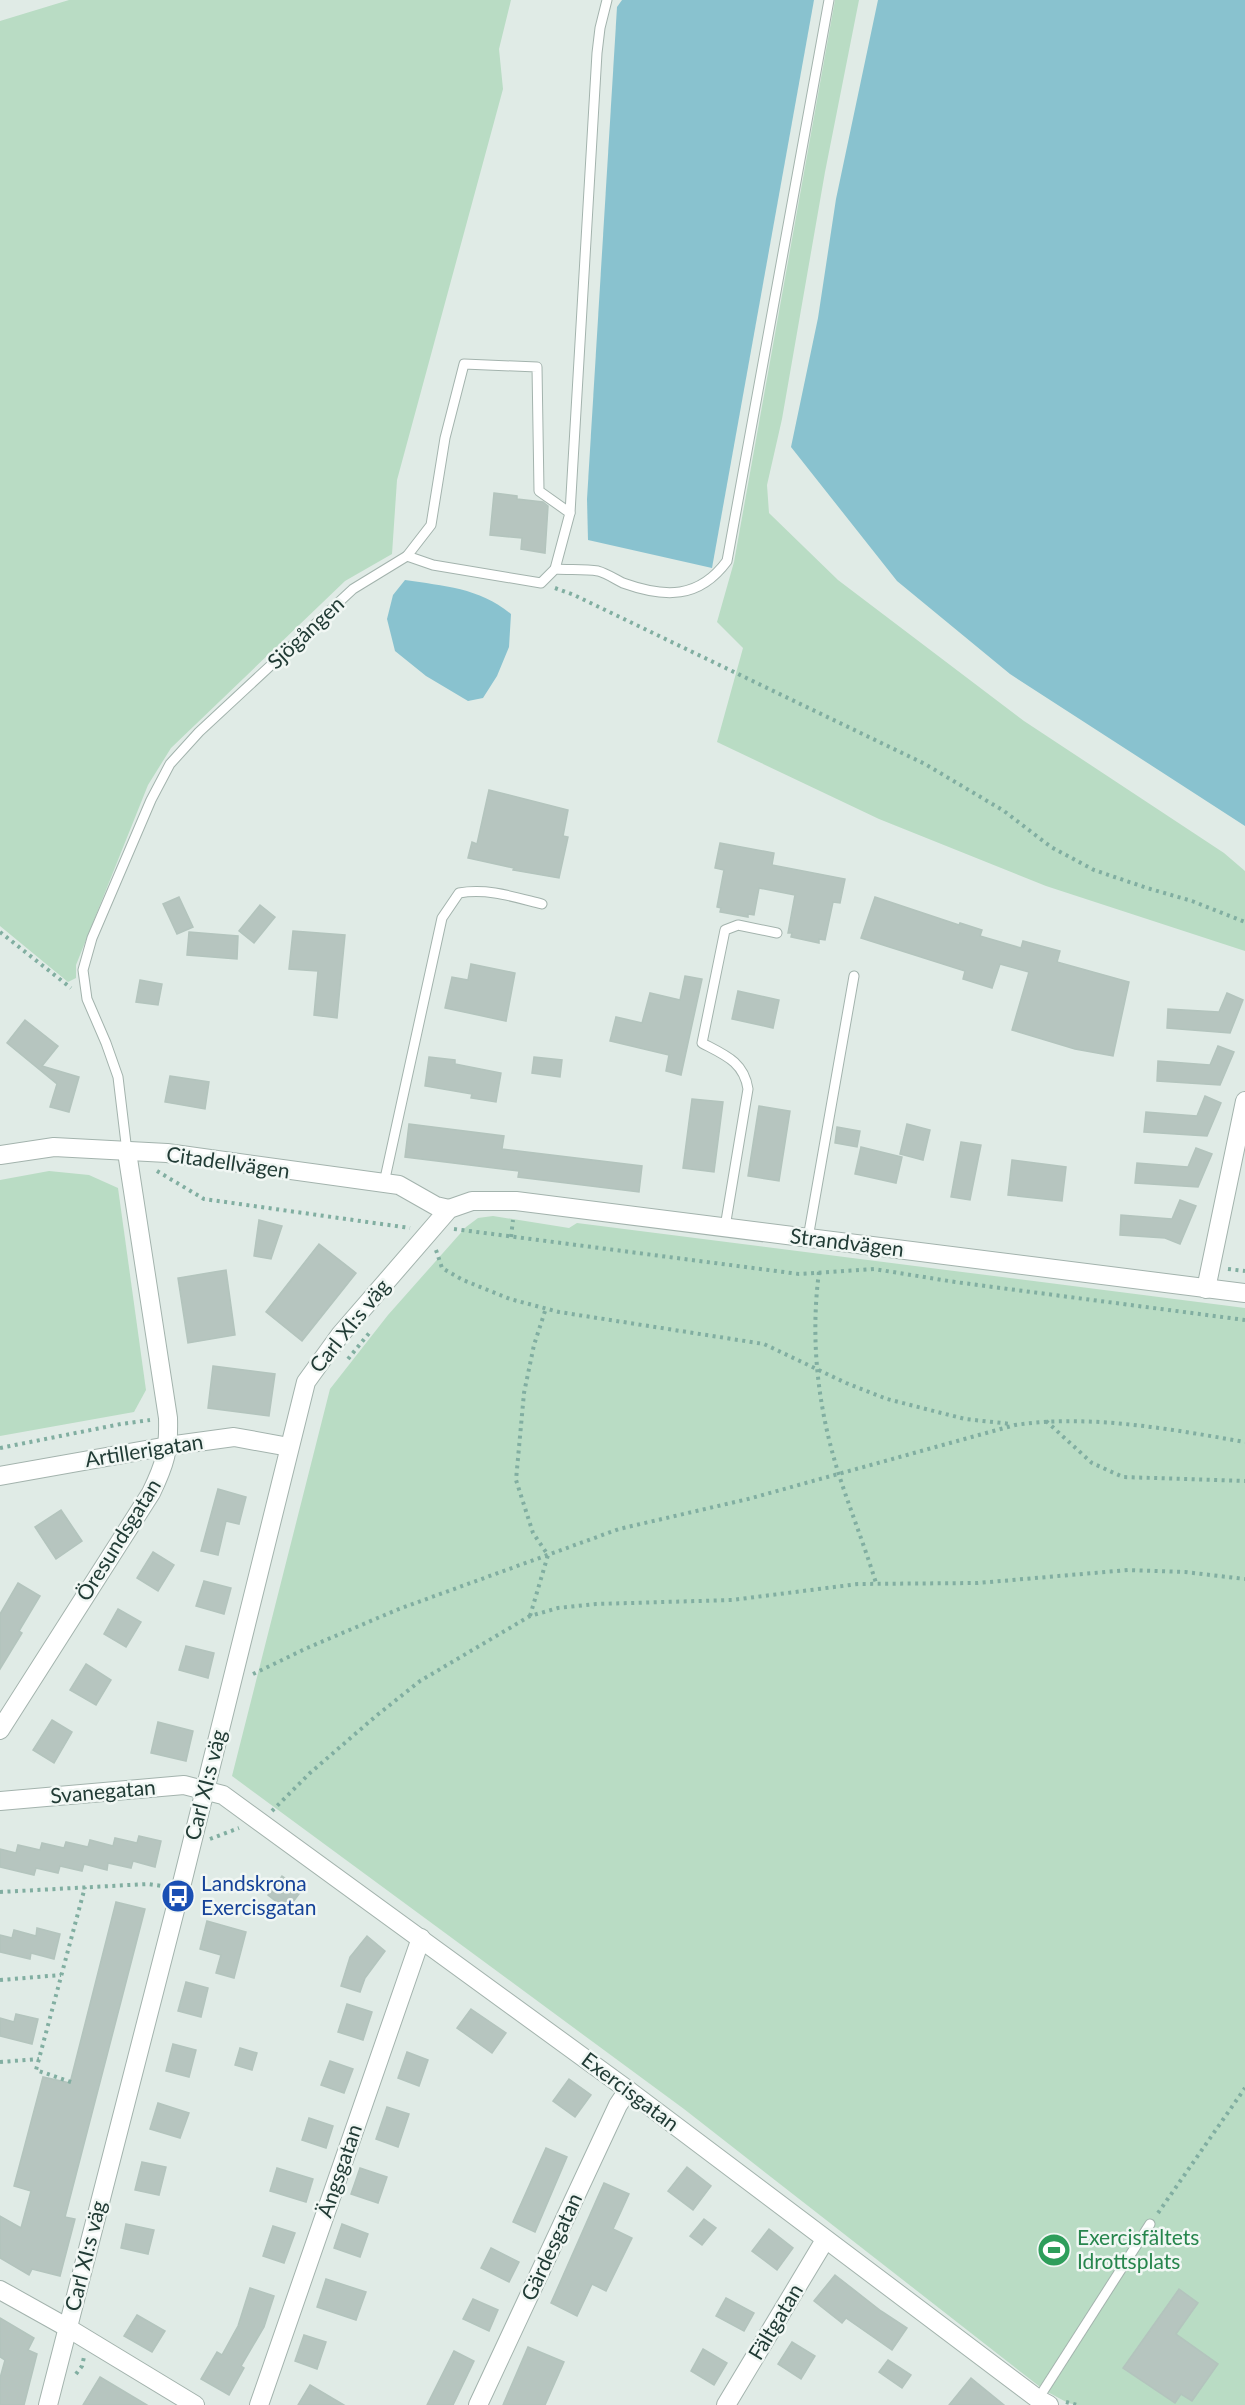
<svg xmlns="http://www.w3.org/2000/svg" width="1245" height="2405" viewBox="0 0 1245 2405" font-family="Lato,sans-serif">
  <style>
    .green { fill: #b9dcc4 }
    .water { fill: #89c2cf }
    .building { fill: #b6c5bf; stroke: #b3c4bd; stroke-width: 1.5 }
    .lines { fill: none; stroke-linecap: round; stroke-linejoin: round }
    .service-casing { stroke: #a3b3ad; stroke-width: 11 }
    .minor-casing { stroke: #a3b3ad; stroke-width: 20 }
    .tertiary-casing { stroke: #a3b3ad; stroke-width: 20 }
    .path { stroke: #81aea1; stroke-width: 4; stroke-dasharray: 3 4.5; stroke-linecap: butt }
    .service { stroke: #fff; stroke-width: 9 }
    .minor { stroke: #fff; stroke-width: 18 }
    .tertiary { stroke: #fff; stroke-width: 18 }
    .labels { text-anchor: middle; stroke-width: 5; stroke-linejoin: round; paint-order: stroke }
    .street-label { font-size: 21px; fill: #213b35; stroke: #f1f7f4 }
    .transit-label { font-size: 21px; fill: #164399; stroke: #f1f7f4; text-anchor: start }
    .leisure-label { font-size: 21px; fill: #27864d; stroke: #f1f7f4; text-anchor: start }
  </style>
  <rect width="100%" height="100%" fill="#e0ebe6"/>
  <g class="green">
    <path d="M69 0H511L499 49 503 89 397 480 392 554 345 581 171 748 148 785 76 965V978L68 982 0 926V21Z"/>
    <path d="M835 0H859L825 172 782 419 767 485 769 513 838 580 1024 721 1224 853 1245 871V951L1046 886 879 819 717 742 743 648 717 622 734 562Z"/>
    <path d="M49 1171 89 1175 118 1188 146 1390 134 1412 0 1436V1180Z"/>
    <path d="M493 1216 569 1228 577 1223 1245 1308V2405H1077L1068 2403 1044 2390 684 2109 232 1776 330 1389 388 1315 466 1227 478 1218Z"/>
  </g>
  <g class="water">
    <path d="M622 0H814L712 568 588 540 587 499 617 7Z"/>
    <path d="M878 0H1245V826L1010 674 897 581 791 447 818 318 836 199Z"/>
    <path d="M405 580C444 586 480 588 511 614L509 647 497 676 483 698 468 701 426 676 395 651 387 619 393 595Z"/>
  </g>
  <g class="building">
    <path d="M494 493 517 496V499L543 502 548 506 545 553 521 549 522 538 490 535Z"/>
    <path d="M489 790 568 810 563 836 568 837 559 878 513 870 514 868 468 858 472 842 477 844Z"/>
    <path d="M720 843 774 853 772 865 845 879 840 903 833 902 825 940 819 939V943L791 937 792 933H788L795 895 759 888 754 915 748 914V917L720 912 721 908 717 907 724 870 715 868Z"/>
    <path d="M179 897 193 927 177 934 163 904Z"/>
    <path d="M875 897 959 925 960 923 982 930 980 936 1021 948 1023 941 1060 951 1057 962 1129 982 1113 1056 1075 1049 1012 1030 1029 972 1000 964 992 988 963 979 965 971 861 938Z"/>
    <path d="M260 905 275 917 254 943 239 931Z"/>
    <path d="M293 931 345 935 337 1018 314 1015 318 971 289 969Z"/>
    <path d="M189 932 238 936 237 959 187 955Z"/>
    <path d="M471 964 515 973 506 1021 445 1008 452 977 468 980Z"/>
    <path d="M685 976 702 979 681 1075 666 1071 669 1055 610 1041 616 1017 642 1023 650 993 680 1000Z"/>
    <path d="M140 980 162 984 158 1005 136 1002Z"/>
    <path d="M738 991 779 1000 773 1028 732 1019Z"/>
    <path d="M1227 993 1243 1000 1230 1033 1167 1028 1168 1009 1219 1012Z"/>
    <path d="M25 1020 58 1046 42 1066 79 1077 69 1112 50 1107 57 1084 7 1043Z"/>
    <path d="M1218 1046 1234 1052 1220 1085 1157 1081 1158 1061 1210 1065Z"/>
    <path d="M429 1057 455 1060V1064L501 1073 496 1102 471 1098 472 1094 425 1086Z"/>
    <path d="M534 1057 562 1060 560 1077 532 1073Z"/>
    <path d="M170 1076 209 1082 205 1109 165 1102Z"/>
    <path d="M1205 1096 1221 1103 1207 1136 1144 1132 1146 1112 1197 1116Z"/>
    <path d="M692 1099 723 1102 714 1172 683 1168Z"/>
    <path d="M759 1106 790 1111 779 1181 748 1176Z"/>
    <path d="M409 1124 504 1136 502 1149 642 1166 639 1192 518 1177 519 1171 405 1157Z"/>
    <path d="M907 1124 930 1130 923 1160 900 1154Z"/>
    <path d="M837 1127 860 1131 857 1147 835 1143Z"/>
    <path d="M961 1142 981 1145 970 1200 951 1197Z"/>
    <path d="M861 1147 902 1157 896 1183 855 1174Z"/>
    <path d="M1196 1148 1212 1154 1198 1187 1135 1183 1137 1163 1188 1167Z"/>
    <path d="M1012 1160 1066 1167 1062 1201 1008 1195Z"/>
    <path d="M1180 1200 1196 1206 1180 1244 1165 1238 1120 1235 1121 1215 1172 1219Z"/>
    <path d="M259 1220 282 1226 271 1259 254 1256Z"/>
    <path d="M319 1244 356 1273 302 1341 266 1312Z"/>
    <path d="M226 1270 235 1335 188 1343 178 1278Z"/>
    <path d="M213 1366 275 1374 269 1416 208 1408Z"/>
    <path d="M218 1489 246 1497 239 1524 226 1521 218 1555 201 1551Z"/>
    <path d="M61 1510 82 1541 56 1559 35 1527Z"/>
    <path d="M153 1552 174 1565 158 1591 137 1578Z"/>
    <path d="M204 1581 231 1588 224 1614 196 1606Z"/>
    <path d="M18 1583 40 1596 19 1631 22 1633 0 1669V1614Z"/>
    <path d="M118 1609 141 1622 126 1647 104 1634Z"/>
    <path d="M186 1646 214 1653 208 1678 179 1670Z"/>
    <path d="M86 1664 111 1680 96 1705 70 1690Z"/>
    <path d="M52 1720 72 1732 54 1763 33 1750Z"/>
    <path d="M158 1722 193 1731 186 1761 151 1753Z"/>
    <path d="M139 1836 161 1841 155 1867 133 1861 131 1868 108 1863 107 1870 84 1864 82 1871 60 1866 58 1873 36 1868 34 1875 0 1867V1849L16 1853 18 1845 40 1850 42 1843 64 1848 66 1842 88 1847 90 1840 113 1846 115 1838 137 1843Z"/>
    <path d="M282 1876 302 1890 287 1910 268 1895Z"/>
    <path d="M116 1902 145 1909 65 2217 75 2219 60 2276 32 2269 29 2275 0 2258V2216L21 2228 31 2191 14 2186 43 2077 70 2083Z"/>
    <path d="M207 1921 246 1932 234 1978 216 1973 221 1955 200 1949Z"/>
    <path d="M37 1928 60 1934 54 1959 31 1953 30 1959 0 1952V1935L12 1938 14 1930 36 1936Z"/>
    <path d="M367 1936 385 1951 365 1978 360 1992 341 1986 350 1957Z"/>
    <path d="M186 1982 208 1988 201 2017 178 2011Z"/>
    <path d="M347 2004 372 2012 363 2040 338 2032Z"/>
    <path d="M471 2009 506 2033 492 2053 457 2028Z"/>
    <path d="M16 2014 38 2019 32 2044 0 2036V2018L14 2022Z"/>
    <path d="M173 2044 196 2050 189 2077 166 2071Z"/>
    <path d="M240 2048 257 2053 252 2070 235 2065Z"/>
    <path d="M407 2052 428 2060 419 2086 398 2078Z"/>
    <path d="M330 2061 353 2069 344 2093 321 2085Z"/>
    <path d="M569 2079 591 2095 575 2117 553 2101Z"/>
    <path d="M158 2103 189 2113 180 2138 150 2129Z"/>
    <path d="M387 2107 409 2114 398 2147 376 2139Z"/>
    <path d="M309 2118 333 2126 326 2148 302 2140Z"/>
    <path d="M546 2148 567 2157 535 2232 513 2222Z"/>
    <path d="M142 2162 166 2167 159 2195 135 2190Z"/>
    <path d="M687 2167 711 2186 693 2210 668 2191Z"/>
    <path d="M277 2168 313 2179 306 2202 270 2191Z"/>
    <path d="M360 2168 387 2177 378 2203 351 2194Z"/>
    <path d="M604 2183 629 2194 613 2229 632 2238 606 2291 592 2284 577 2316 551 2303Z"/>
    <path d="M704 2219 716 2228 702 2245 690 2236Z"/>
    <path d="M126 2224 154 2230 148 2254 121 2248Z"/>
    <path d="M342 2224 368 2234 360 2257 334 2248Z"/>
    <path d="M273 2226 295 2233 284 2263 263 2256Z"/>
    <path d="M769 2229 793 2248 777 2270 752 2251Z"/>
    <path d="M491 2248 519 2262 509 2282 481 2268Z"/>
    <path d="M835 2275 881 2311 907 2328 892 2350 846 2318 842 2323 814 2301Z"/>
    <path d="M326 2279 366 2292 356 2320 317 2307Z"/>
    <path d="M250 2288 274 2296 264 2327 241 2366 244 2368 229 2395 201 2379 217 2352 222 2355 238 2326Z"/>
    <path d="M1179 2289 1198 2303 1176 2334 1218 2364 1192 2401 1181 2394 1175 2403 1123 2368Z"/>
    <path d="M726 2298 754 2313 744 2331 716 2316Z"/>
    <path d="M473 2299 498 2310 489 2331 463 2319Z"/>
    <path d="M137 2315 165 2331 152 2352 124 2336Z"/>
    <path d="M0 2318 34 2338 28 2350 37 2354 24 2405H0V2378L5 2360 0 2357Z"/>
    <path d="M304 2335 326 2342 317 2369 295 2361Z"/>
    <path d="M792 2342 815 2356 801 2379 778 2364Z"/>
    <path d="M528 2347 564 2362 545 2405H503Z"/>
    <path d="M703 2349 727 2363 714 2385 691 2371Z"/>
    <path d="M454 2351 474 2361 453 2405H427Z"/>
    <path d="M888 2360 911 2375 902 2388 879 2372Z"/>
    <path d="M100 2377 147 2405H83Z"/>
    <path d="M971 2378 1004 2405H949Z"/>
    <path d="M310 2385 344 2405H298Z"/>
  </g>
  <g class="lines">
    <defs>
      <g id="service">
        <path d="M570 513 597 53 600 28 607 0"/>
        <path d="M407 556 431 525 445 438 464 364 537 367 539 491 570 513 555 569"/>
        <path d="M127 1152 118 1077 106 1043 87 999 83 970 92 938 151 800 170 764 199 732 353 589 407 556 433 565 541 583 555 569C569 570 585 569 598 571 606 573 615 579 623 583 665 598 699 599 727 561L829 0"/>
        <path d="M384 1183 442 918 459 893C488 888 514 897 542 904"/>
        <path d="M725 1227 748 1089C744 1062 725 1055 702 1043L725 930 738 925 777 933"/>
        <path d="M808 1238 854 976"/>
        <path d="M1038 2399 1150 2224"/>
      </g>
      <g id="minor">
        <path d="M0 1155 54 1147 167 1153 399 1185 436 1206 449 1209"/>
        <path d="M1206 1289 1245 1101"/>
        <path d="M0 1730 151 1493C165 1464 169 1451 168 1418L127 1152"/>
        <path d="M0 1801 184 1785 223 1795 628 2090 1038 2399 1049 2405"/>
        <path d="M0 2290 68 2328 195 2405"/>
        <path d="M259 2405 421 1938"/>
        <path d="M478 2405 618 2105 628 2090"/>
        <path d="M726 2405 825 2240"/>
      </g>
      <g id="tertiary">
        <path d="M0 1476 168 1446 234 1437 289 1447"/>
        <path d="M48 2405 182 1883 306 1382 340 1335 449 1209 472 1201H516L1245 1293"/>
      </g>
    </defs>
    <use href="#service" class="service-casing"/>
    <use href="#minor" class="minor-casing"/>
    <use href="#tertiary" class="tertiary-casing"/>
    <g class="path">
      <path d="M555 588 574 595 925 764 1004 811 1051 847 1094 870 1147 888 1192 901 1245 922"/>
      <path d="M0 932 71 988"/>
      <path d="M157 1171 204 1199 410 1228"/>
      <path d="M454 1229 799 1274 874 1269 955 1282 1245 1320"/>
      <path d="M511 1237 513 1220"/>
      <path d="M436 1250 442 1268 463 1280 510 1299 559 1312 764 1344 846 1383 887 1399 965 1419 1011 1424"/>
      <path d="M1228 1269 1245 1271"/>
      <path d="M819 1272C810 1341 818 1409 839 1475 851 1512 865 1547 876 1583"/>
      <path d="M348 1359 370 1332"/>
      <path d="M1046 1421 1092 1463 1123 1477 1245 1481"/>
      <path d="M0 1448 121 1424 150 1420"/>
      <path d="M530 1616 548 1555 533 1533 516 1480 524 1393 534 1345 546 1308"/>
      <path d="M253 1674 307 1648 399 1609 619 1529 748 1499 1015 1425C1090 1414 1170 1429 1245 1442"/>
      <path d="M272 1811 310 1773 376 1716 420 1681 530 1616 558 1608 596 1604 732 1600 858 1584 978 1583 1128 1570 1185 1572 1245 1579"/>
      <path d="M210 1839 239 1828"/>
      <path d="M0 1892 148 1884 162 1886"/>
      <path d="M0 1980 61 1975"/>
      <path d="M0 2062 39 2059"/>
      <path d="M71 2082 36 2070 85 1887"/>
      <path d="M1158 2213 1245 2088"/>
      <path d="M76 2374 82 2366 84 2357"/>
      <path d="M1066 2402 1077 2405"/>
    </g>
    <use href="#service" class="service"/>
    <use href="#minor" class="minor"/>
    <use href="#tertiary" class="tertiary"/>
  </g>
  <defs>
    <symbol id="bus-disc" viewBox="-11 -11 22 22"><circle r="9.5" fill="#1a4fb4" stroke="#f1f7f4"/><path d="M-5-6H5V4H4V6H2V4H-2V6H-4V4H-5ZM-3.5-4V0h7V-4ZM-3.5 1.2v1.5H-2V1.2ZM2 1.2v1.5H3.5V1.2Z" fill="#fff"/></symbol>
    <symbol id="stadium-disc" viewBox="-11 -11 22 22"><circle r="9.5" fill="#2e9e5b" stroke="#f1f7f4"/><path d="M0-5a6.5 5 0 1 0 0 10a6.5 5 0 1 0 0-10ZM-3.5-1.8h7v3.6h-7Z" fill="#fff"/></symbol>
  </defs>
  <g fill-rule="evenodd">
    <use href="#bus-disc" x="159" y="1877" width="38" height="38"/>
    <use href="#stadium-disc" x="1035" y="2231" width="38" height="38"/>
  </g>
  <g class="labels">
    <g class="street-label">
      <text transform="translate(306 633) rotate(-43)" y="7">Sjögången</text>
      <text transform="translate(228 1163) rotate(8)" y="7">Citadellvägen</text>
      <text transform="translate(847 1243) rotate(7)" y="7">Strandvägen</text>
      <text transform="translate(350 1326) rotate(-51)" y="7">Carl XI:s väg</text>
      <text transform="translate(144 1451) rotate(-9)" y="7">Artillerigatan</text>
      <text transform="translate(119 1540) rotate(-58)" y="7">Öresundsgatan</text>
      <text transform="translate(206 1785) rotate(-76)" y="7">Carl XI:s väg</text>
      <text transform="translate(103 1792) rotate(-5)" y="7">Svanegatan</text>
      <text transform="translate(630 2092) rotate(37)" y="7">Exercisgatan</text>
      <text transform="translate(340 2171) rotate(-71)" y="7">Ängsgatan</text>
      <text transform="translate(552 2247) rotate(-65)" y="7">Gärdesgatan</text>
      <text transform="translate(86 2256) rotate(-76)" y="7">Carl XI:s väg</text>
      <text transform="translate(776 2322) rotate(-59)" y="7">Fältgatan</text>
    </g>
    <g class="transit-label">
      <text x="201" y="1891">Landskrona<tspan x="201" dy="24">Exercisgatan</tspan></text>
    </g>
    <g class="leisure-label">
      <text x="1077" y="2245">Exercisfältets<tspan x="1077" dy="24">Idrottsplats</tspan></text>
    </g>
  </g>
</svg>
